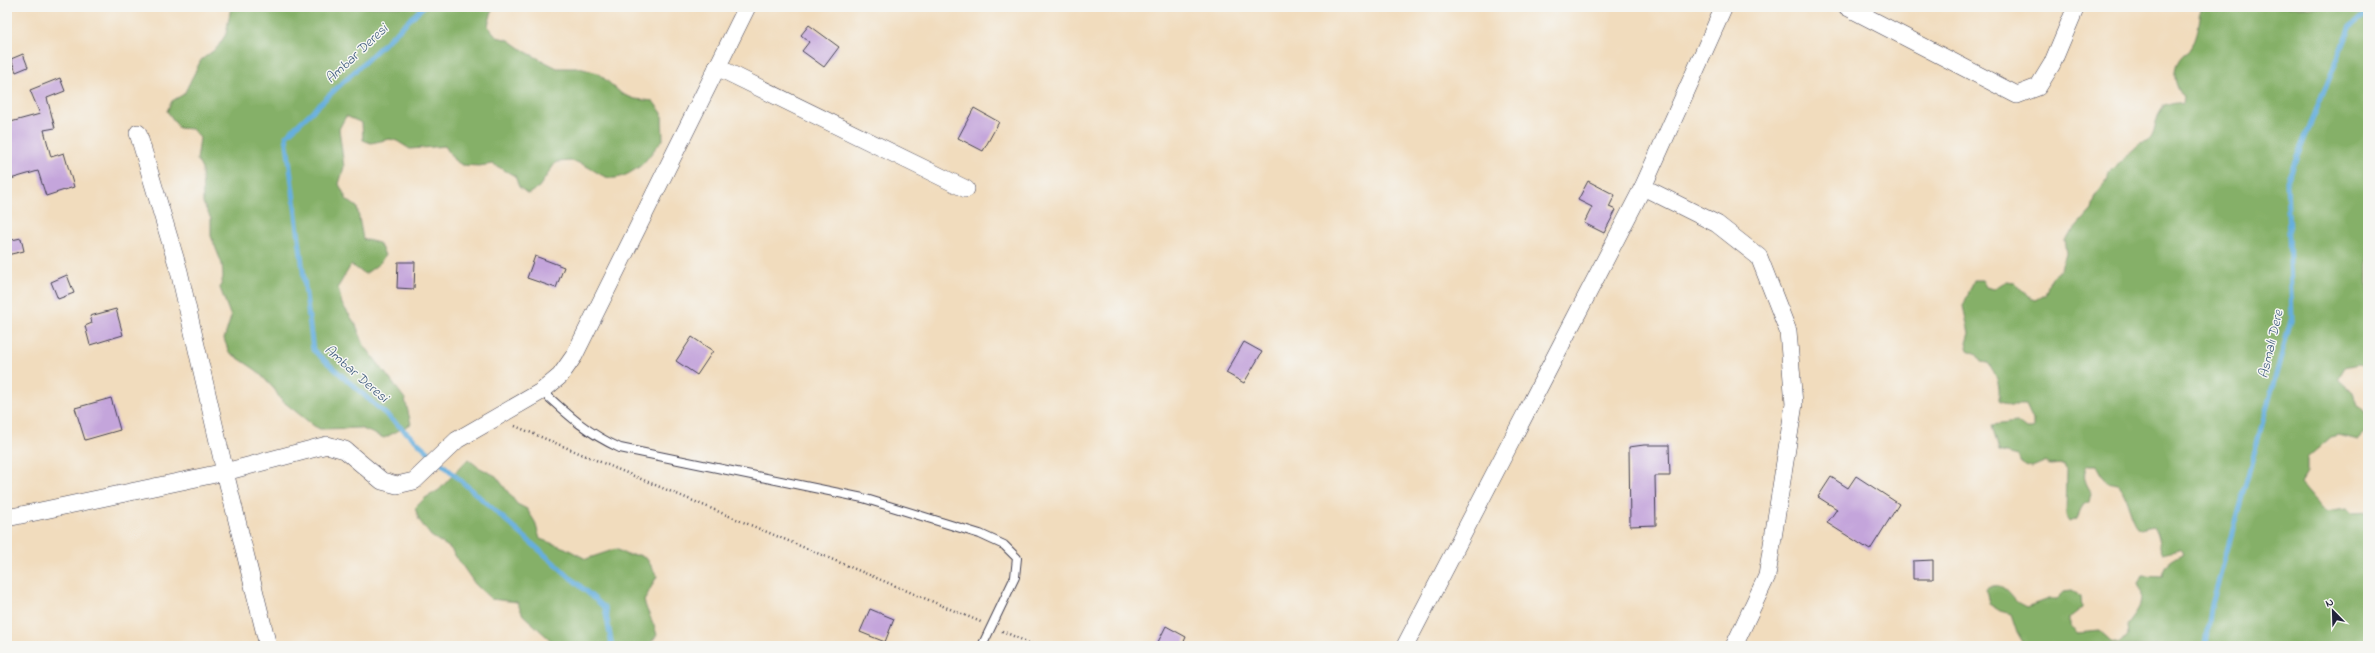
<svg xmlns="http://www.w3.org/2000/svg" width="2375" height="653" viewBox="0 0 2375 653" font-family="'Indie Flower',sans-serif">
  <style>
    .forest { fill: #85b067; stroke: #546951 }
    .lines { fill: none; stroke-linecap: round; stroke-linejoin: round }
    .stream { stroke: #66afde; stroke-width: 5 }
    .building { fill: #c4a5db }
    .lane-casing { stroke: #413e4e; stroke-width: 10 }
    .street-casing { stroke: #413e4e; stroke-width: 18 }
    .path { stroke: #413e4e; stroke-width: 2.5; stroke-dasharray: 1 3; stroke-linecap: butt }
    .lane { stroke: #fff; stroke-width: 8 }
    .street { stroke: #fff; stroke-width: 17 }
    .labels { text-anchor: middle; stroke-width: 3; stroke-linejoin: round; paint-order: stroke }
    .water-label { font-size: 14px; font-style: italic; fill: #3d5a7c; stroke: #f6f6f2 }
  </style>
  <rect width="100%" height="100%" fill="#f6f6f2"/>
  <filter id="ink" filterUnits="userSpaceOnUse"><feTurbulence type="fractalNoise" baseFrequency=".025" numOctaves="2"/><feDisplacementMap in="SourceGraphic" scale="8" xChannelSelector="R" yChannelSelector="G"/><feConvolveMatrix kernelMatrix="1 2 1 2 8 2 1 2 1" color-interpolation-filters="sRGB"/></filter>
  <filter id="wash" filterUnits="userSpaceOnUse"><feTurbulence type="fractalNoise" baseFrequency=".012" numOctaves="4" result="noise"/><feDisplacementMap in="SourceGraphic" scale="16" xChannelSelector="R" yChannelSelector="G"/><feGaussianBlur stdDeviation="0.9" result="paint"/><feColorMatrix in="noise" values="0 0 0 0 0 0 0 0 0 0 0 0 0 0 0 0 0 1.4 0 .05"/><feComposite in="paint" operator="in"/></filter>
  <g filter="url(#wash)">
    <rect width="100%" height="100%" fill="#f1dcbd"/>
    <g class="forest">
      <path d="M231 7H493L488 26 497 37 509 40 526 52 557 68H579L598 73 622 94 635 99 653 101 662 113 663 140C655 147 646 162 639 167 603 193 601 166 571 161 567 161 561 162 556 162L539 187 528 194 519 187 515 176 493 164 479 166 462 165 454 160 445 146 410 149 397 141 390 139 371 143 363 140 362 123 346 116 339 129 344 167 339 184 347 200 357 207 363 239 379 243 385 255 380 263 365 274 351 265 338 287 342 304 356 325 364 345 405 399 411 424 384 438 360 428 320 429 314 426 280 399 275 390 256 370 229 352 224 339 231 317 220 288 223 277 222 264 211 236V219L203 203 202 169 197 160 200 138 192 129 179 128 167 111 172 101 184 94 201 60 217 48 226 34Z"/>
      <path d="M2201 7H2368V370L2359 364 2345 367 2338 379 2353 393 2357 405C2366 409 2368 420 2368 430L2358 440 2339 435 2330 437 2307 457V473L2301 483 2326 512 2346 509 2352 513 2368 512V646H2033L2024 644 2017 632 2011 614 2000 611 1989 604 1986 589C2001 580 2007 591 2015 600 2017 603 2023 605 2026 607L2048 599H2056L2063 592 2072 591 2081 596 2082 608 2069 618V626L2077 633 2100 631 2111 641 2121 643 2128 635 2127 625C2139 608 2145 604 2138 583L2143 575 2162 576C2165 563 2171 560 2183 554L2180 549 2163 553C2157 544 2160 537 2153 526L2140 529C2130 521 2129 497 2118 484L2106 482 2097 465H2087C2082 476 2085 483 2092 493L2090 502 2083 505 2077 519 2070 522 2066 516 2067 469 2063 464 2050 465 2044 462 2032 467 2021 464 2018 456 1999 451 1992 425 2017 422 2026 429H2033V420L2026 405H2010L1999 400C2000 384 1997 375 1988 363L1982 362 1976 354 1968 350 1966 343 1969 333 1963 306 1974 280H1982L1986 287 1994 289 2006 281 2015 282 2028 297 2036 300 2045 295 2051 277 2060 270 2066 253 2064 241 2092 210 2096 195 2107 181 2109 173 2140 143C2155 140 2153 130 2157 119 2158 114 2162 110 2164 105L2175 102 2183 104 2184 98C2175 87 2170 70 2182 57 2184 54 2187 54 2189 51 2197 40 2200 21 2201 7Z"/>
      <path d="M468 459 478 467 496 476 517 504 527 509 535 522 540 539 565 548 586 559 616 549 627 555H639L647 559 657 576 644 601C647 613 654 622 657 635L648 646H557L523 615 517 602 491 599 475 584 450 548 431 536 419 520 415 508 425 498 439 490Z"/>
    </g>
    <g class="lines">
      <g class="stream">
        <path d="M423 7 286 136 313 350 605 608 612 646"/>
        <path d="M2206 646 2211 608 2292 317 2287 181 2351 26 2368 12"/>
      </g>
    </g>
    <g id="blocks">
      <g class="building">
        <path d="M809 25 839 47 824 67 802 51 809 42 801 35Z"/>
        <path d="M23 54 28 67 16 72 11 59Z"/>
        <path d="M60 78 65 91 47 98 55 128 44 130 51 157 64 153 74 187 46 196 38 171 7 180V123L40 114 30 90Z"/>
        <path d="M974 108 999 122 983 151 958 138Z"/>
        <path d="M1588 181 1615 195 1609 207 1616 210 1604 233 1584 223 1592 207 1578 200Z"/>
        <path d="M21 238 24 251 7 255V241Z"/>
        <path d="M535 256 564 267 556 288 527 278Z"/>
        <path d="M398 262H415L414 289 397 288Z"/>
        <path d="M67 275 74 293 58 299 51 282Z"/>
        <path d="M116 309 123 335 90 345 85 326 92 323 90 316Z"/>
        <path d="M692 337 713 351 697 375 676 361Z"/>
        <path d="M1244 342 1262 352 1244 383 1226 373Z"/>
        <path d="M111 398 120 430 85 440 75 408Z"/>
        <path d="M1644 445H1669L1670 476H1655L1656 525 1630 526 1629 447Z"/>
        <path d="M1856 476 1899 504 1870 550 1827 523 1837 509 1818 497 1831 477 1848 488Z"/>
        <path d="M1933 560V579H1913V561Z"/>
        <path d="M870 609 894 619 885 642 860 632Z"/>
        <path d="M1166 626 1186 637 1182 646H1156Z"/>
      </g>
    </g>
  </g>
  <g filter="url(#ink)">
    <use href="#blocks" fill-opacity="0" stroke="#413e4e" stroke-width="1"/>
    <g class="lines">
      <defs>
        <path id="lane" d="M542 391C568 415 587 433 620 448L863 498 980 534 1004 545 1017 558 1015 577 982 646"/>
        <g id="street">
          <path d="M1847 7 2017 95 2038 87 2052 64 2076 7"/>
          <path d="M717 67 966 189"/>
          <path d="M138 133 179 271 225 472 327 445 345 450 382 481 397 485 414 481 457 440 542 391 560 376 574 356 747 7"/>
          <path d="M1643 187 1717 224 1759 257 1788 331 1794 404 1767 576 1734 646"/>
          <path d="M7 518 225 472 268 646"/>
          <path d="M1405 646 1643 187 1724 7"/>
        </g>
      </defs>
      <use href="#lane" class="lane-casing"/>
      <use href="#street" class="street-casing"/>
      <g class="path">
        <path d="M515 426 981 622"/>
        <path d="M1002 631 1036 646"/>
      </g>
      <use href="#lane" class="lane"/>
      <use href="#street" class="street"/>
    </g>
  </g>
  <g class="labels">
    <g class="water-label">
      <text transform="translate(356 53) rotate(-43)" y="5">Ambar Deresi</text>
      <text transform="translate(2270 344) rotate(-77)" y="5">Asmalı Dere</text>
      <text transform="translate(357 373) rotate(41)" y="5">Ambar Deresi</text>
    </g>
  </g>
  <rect width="2375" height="653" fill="none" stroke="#f6f6f2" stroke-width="24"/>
  <g transform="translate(2333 611) rotate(337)" stroke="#f6f6f2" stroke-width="3" paint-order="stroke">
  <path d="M0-3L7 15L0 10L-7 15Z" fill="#22223b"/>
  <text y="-6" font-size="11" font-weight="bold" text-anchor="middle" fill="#22223b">N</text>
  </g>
</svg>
